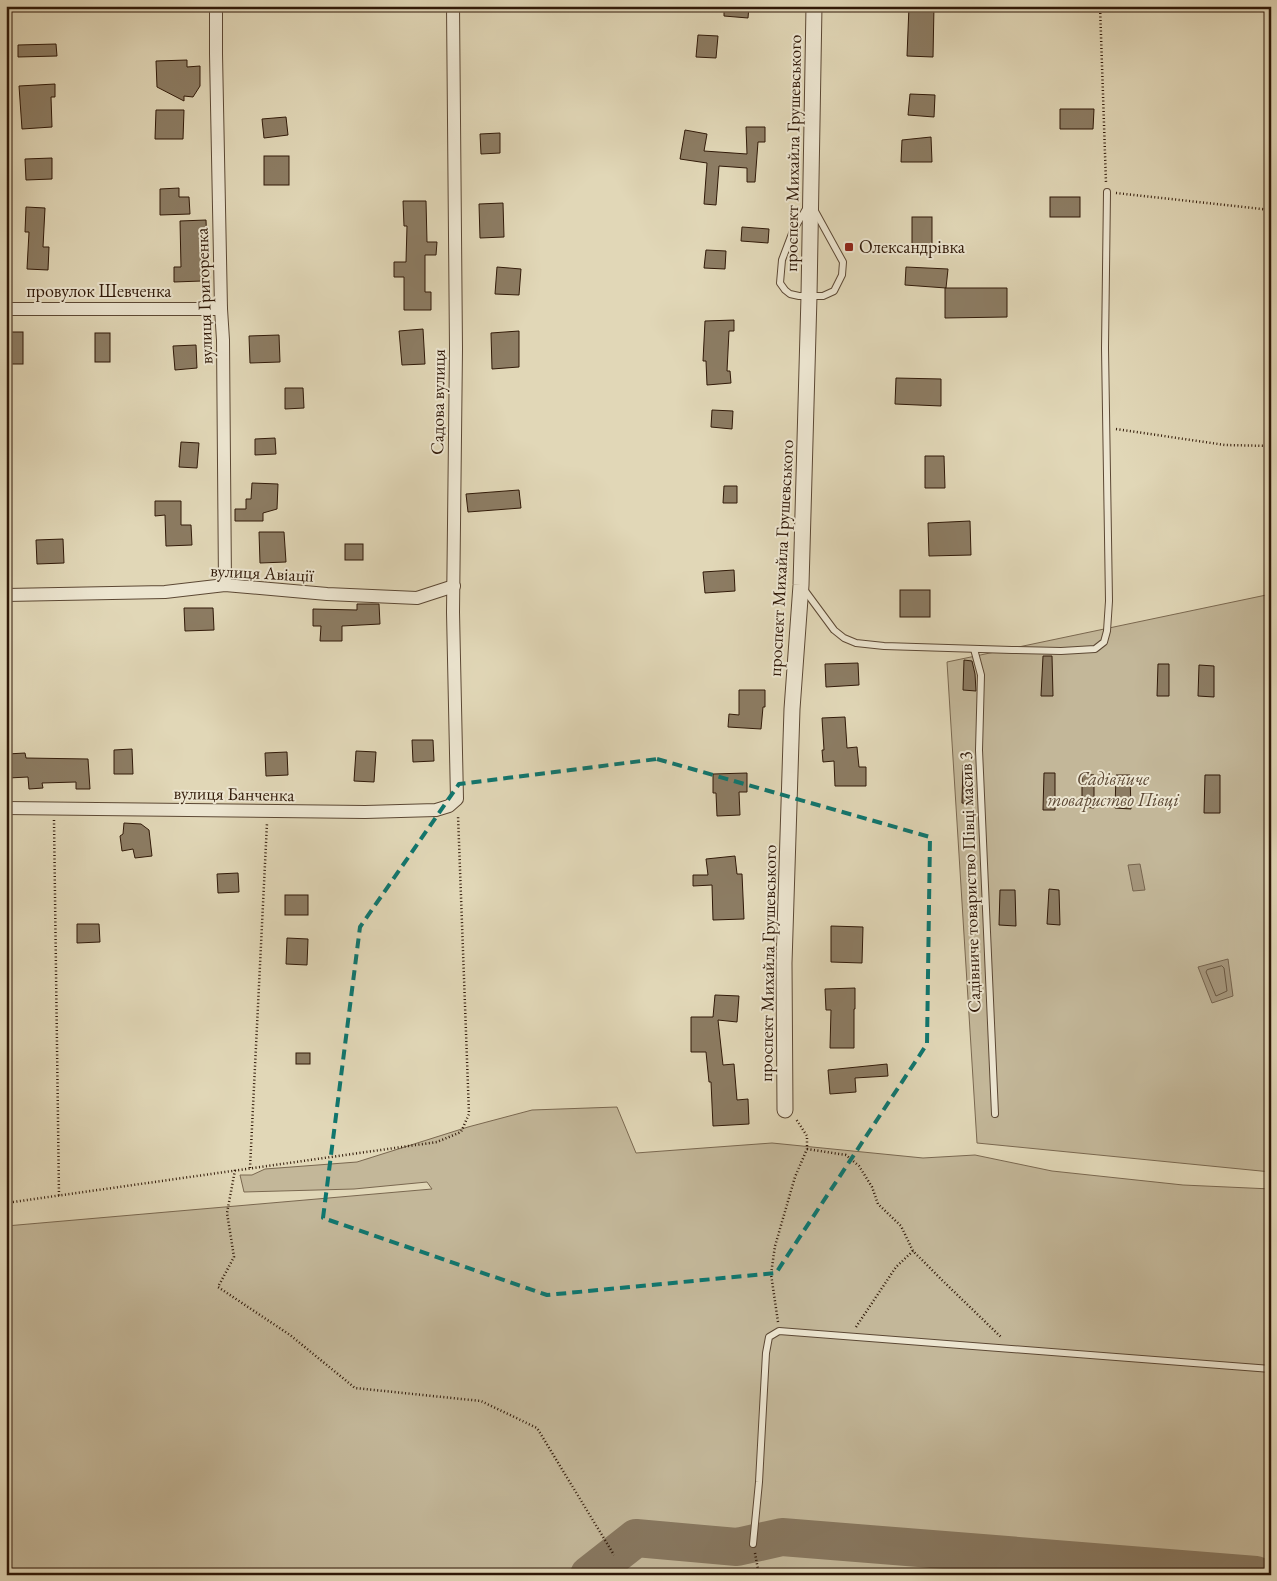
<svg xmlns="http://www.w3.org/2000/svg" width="1277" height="1581" viewBox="0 0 1277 1581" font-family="'EB Garamond',serif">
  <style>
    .green { fill: #c3b799; stroke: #7a6850 }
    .water { fill: #a5967c; stroke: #76644e }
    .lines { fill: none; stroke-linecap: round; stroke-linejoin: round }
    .shore { stroke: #6a5842; stroke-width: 1 }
    .taxiway { stroke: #887860; stroke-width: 38 }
    .building { fill: #8c7c63; stroke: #301908 }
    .service-casing { stroke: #5c4834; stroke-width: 8 }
    .minor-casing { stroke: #5c4834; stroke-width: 14 }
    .tertiary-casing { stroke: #5c4834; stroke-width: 17 }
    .path { stroke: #301908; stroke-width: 2.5; stroke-dasharray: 1 2.5; stroke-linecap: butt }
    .service { stroke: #ece5d0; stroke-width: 6 }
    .minor { stroke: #ece5d0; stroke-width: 12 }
    .tertiary { stroke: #ece5d0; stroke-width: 15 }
    .marked { fill: none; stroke: #0f766e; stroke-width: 4; stroke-dasharray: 10 6; stroke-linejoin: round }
    .poi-dot { fill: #8f2418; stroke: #ece5d0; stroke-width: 2 }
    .labels { text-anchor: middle; stroke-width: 4; stroke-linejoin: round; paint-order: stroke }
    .street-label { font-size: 18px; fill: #301908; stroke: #ece5d0 }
    .poi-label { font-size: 18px; fill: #301908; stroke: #ece5d0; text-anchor: start }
    .park-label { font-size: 18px; font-style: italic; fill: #5c4834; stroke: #ece5d0 }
  </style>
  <rect width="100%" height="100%" fill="#e1d7b7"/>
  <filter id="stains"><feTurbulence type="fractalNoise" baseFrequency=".004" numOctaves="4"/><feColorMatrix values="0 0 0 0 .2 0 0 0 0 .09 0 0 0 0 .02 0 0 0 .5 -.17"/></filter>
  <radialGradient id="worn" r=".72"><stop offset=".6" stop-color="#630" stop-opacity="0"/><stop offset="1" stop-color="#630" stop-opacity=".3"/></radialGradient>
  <g class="green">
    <path d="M1271 594V1172L977 1143 947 662Z"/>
    <path d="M617 1107 636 1153 772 1143 923 1158 975 1155 1052 1171 1183 1185 1271 1189V1575H6V1226L432 1189 427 1182 354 1189 244 1192 240 1175H252L265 1169 357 1162 468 1127 532 1110Z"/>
  </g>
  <g class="water">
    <path d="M1140 864 1145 890 1133 891 1128 865Z"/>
    <path d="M1228 959 1233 996 1212 1003 1198 967Z"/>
  </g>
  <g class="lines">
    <path class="shore" d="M1222 966 1224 968 1227 991 1216 996 1206 972 1207 970Z"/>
    <path class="taxiway" d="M589 1575 636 1538 737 1547 782 1537 1256 1575"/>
  </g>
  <g class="building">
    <path d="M724 6H749L748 18 724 16Z"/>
    <path d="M909 6H934L933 57 907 56Z"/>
    <path d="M698 35 718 36 716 58 696 57Z"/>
    <path d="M56 44 57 56 18 57V45Z"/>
    <path d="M187 60V67L200 66V86L193 97 184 96V101L157 87 156 61Z"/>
    <path d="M55 84V97H51L52 127 22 129 19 86Z"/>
    <path d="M910 94 935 95 934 117 908 115Z"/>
    <path d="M1060 109H1094L1093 129H1060Z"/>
    <path d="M156 110H184L183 139H155Z"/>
    <path d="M286 117 288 135 264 138 262 119Z"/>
    <path d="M746 127H765V142H758L755 182H747V168L719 166 716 205 704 204 707 163 680 159 685 130 707 134 704 151 747 154Z"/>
    <path d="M500 133V153L481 154 480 134Z"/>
    <path d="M931 137 932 162H901L902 140Z"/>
    <rect x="264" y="156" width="25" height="29"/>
    <path d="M52 158V179L26 180 25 159Z"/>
    <path d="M179 188V197H189L190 214 160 215V189Z"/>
    <rect x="1050" y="197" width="30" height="20"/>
    <path d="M403 201H426L427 242H437L436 255H425V292H431V310H404V277H394V262H406L407 226H404Z"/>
    <path d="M503 203 504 237 480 238 479 204Z"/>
    <path d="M26 207 45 208 43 247H49L48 270 27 269 29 232H25Z"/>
    <rect x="912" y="217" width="20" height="29"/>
    <path d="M206 220 207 248H201L202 281 174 282V267H181L180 221Z"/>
    <path d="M742 227 769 229 768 243 741 241Z"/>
    <path d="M706 250 726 251 725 269 704 268Z"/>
    <path d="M497 267 521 269 519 295 495 294Z"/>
    <path d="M906 267 948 269 946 288 905 285Z"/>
    <path d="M945 288H1007V317L945 318Z"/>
    <path d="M734 320V331H729L727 371H730L731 383 707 385 706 361H703L705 321Z"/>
    <path d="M423 329 425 364 402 365 399 331Z"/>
    <path d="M519 331V367L492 369 491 333Z"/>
    <rect x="6" y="332" width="17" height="32"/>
    <rect x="95" y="333" width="15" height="29"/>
    <path d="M279 335 280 362 250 363 249 336Z"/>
    <path d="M196 345 197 368 175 370 173 346Z"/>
    <path d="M896 378 941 379V406L895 404Z"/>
    <path d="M285 388H303L304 408 285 409Z"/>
    <path d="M712 410 733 411 732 429 711 427Z"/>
    <path d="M275 438 276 454 255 455V439Z"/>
    <path d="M181 442 199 443 197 468 179 467Z"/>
    <path d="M925 456H944L945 488H925Z"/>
    <path d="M252 483 278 484 277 509 263 513V521H235V509H246V499H251Z"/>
    <path d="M724 486H737V503H723Z"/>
    <path d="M519 490 521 508 468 512 466 494Z"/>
    <path d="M155 501H181V525H191L192 545 166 546 165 515 155 516Z"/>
    <path d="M970 521 971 555 929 556 928 523Z"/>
    <path d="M259 532H284L286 562 260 563Z"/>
    <path d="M63 539 64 563 37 564 36 540Z"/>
    <rect x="345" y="544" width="18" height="16"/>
    <path d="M734 570 735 591 705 593 703 572Z"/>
    <rect x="900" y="590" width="30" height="27"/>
    <path d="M357 604H379L380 624 342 626V641H320L321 626H313V609L357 610Z"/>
    <path d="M184 608H213L214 630 185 631Z"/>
    <path d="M1043 656H1052L1053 696H1041Z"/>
    <path d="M964 660 972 661 975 674 976 691 963 690Z"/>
    <path d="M858 663 859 685 826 687 825 664Z"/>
    <path d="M1158 664H1169V696H1157Z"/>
    <path d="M1199 665 1214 666V697L1198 696Z"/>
    <path d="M739 690H765V707H763L761 729 728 727 729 714 739 715Z"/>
    <path d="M845 717 847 748 857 747 859 767H866V786H835L834 761 823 762 822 750H824L822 718Z"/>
    <path d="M412 740H433L434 761 413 762Z"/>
    <path d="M132 749 133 774H114V750Z"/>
    <path d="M356 751 376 752 374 782 354 781Z"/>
    <path d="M287 752 288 775 266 776 265 753Z"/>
    <path d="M25 753 26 758 88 759 90 789H76V782L42 783 43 788 29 789 28 777 8 778 7 754Z"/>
    <path d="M963 765 973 766V804L962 803Z"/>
    <path d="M747 773V792H739L740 815 717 816 716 793H713V774Z"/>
    <path d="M1044 773H1055V810H1043Z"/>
    <path d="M1082 774 1094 775V808L1082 807Z"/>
    <path d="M1116 775H1130L1131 809 1115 808Z"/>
    <path d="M1205 775H1220V813H1204Z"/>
    <path d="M124 823 141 824 149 830 152 856 135 858 133 849 122 851 120 836 123 834Z"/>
    <path d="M735 856 737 874H742L744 919 713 920 712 885 693 886V875H708L706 859Z"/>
    <path d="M238 873 239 892 218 893 217 874Z"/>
    <path d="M1049 889 1059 890 1060 925 1047 924Z"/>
    <path d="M1000 890H1015L1016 926 999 925Z"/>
    <rect x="285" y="895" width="23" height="20"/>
    <path d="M77 924H99L100 942 77 943Z"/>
    <path d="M831 926 863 927 862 963 831 962Z"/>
    <path d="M287 938 308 939 307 965 286 964Z"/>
    <path d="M855 988V1009H854V1048H830L831 1010H826L825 989Z"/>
    <path d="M715 995 739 996 737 1022 718 1020 723 1065 734 1064 737 1100 748 1099 749 1124 713 1126 711 1082H709L706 1052H691V1017H713Z"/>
    <rect x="296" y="1053" width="14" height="11"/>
    <path d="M887 1064 888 1076 855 1078 856 1092 830 1094 828 1070Z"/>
  </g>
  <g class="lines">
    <defs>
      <g id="service">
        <path d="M810 202 843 262 842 275 834 291 823 296H799L790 294 785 290 780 283 782 260 793 231Z"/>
        <path d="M803 588 834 630 844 638 856 643 884 646 1012 650 1061 651 1095 649 1104 642 1107 631 1109 601 1105 348 1107 192"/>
        <path d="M974 649 981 675 979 750 995 1114"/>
        <path d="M753 1544 759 1482 766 1353 769 1337 779 1331 1271 1369"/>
      </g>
      <g id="minor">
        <path d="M216 6V54L221 309 223 340 225 585"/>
        <path d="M6 309H221"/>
        <path d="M6 595 165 592 225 585 327 594 417 598 454 586"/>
        <path d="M6 808 365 812 436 810 449 806 457 799 453 612 456 349 453 6"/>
      </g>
      <path id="tertiary" d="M785 1110 784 963 792 709 801 585 809 296 814 6"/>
    </defs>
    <use href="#service" class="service-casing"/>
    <use href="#minor" class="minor-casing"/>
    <use href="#tertiary" class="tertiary-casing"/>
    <g class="path">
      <path d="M1100 6 1106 183"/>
      <path d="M1116 193 1271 210"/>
      <path d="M1116 429 1225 445 1271 446"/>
      <path d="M54 820 59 1196"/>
      <path d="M807 1149 846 1155 859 1166 872 1187 878 1204 901 1226 913 1251 945 1283 1002 1338"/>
      <path d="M250 1168 267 823"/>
      <path d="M235 1170 227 1213 234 1257 218 1287 290 1335 355 1388 481 1401 537 1428 614 1555"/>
      <path d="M6 1203 437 1142 461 1132 469 1114 458 815"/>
      <path d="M778 1322 771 1274 775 1246 795 1177 807 1149V1136L796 1119"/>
      <path d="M856 1327 896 1267 913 1251"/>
      <path d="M755 1553 759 1575"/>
    </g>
    <use href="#service" class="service"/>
    <use href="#minor" class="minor"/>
    <use href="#tertiary" class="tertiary"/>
  </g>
  <path class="marked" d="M657 759 930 837 927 1044 776 1273 547 1295 323 1218 360 927 459 784Z"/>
  <rect class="poi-dot" x="844" y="242" width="10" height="10" rx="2.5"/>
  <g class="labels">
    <g class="street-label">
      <text transform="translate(793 153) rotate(-89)" y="6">проспект Михайла Грушевського</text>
      <text x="99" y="297">провулок Шевченка</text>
      <text transform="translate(204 296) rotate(-92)" y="6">вулиця Григоренка</text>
      <text transform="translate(438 402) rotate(-89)" y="6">Садова вулиця</text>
      <text transform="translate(781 558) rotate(-87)" y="6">проспект Михайла Грушевського</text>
      <text transform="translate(262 573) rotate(3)" y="6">вулиця Авіації</text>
      <text transform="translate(234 794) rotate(1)" y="6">вулиця Банченка</text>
      <text transform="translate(970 882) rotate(-92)" y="6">Садівниче товариство Півці масив 3</text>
      <text transform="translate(768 963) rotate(-89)" y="6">проспект Михайла Грушевського</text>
    </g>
    <g class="poi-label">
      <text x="859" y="253">Олександрівка</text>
    </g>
    <g class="park-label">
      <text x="1113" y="785">Садівниче<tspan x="1113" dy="21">товариство Півці</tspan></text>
    </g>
  </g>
  <rect width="1277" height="1581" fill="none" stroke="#e1d7b7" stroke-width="25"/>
  <rect x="8" y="8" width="1262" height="1566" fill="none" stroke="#301908" stroke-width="2.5"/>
  <rect x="12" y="12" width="1252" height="1556" fill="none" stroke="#301908"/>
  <rect width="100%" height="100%" filter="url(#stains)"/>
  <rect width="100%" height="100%" fill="url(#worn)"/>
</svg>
